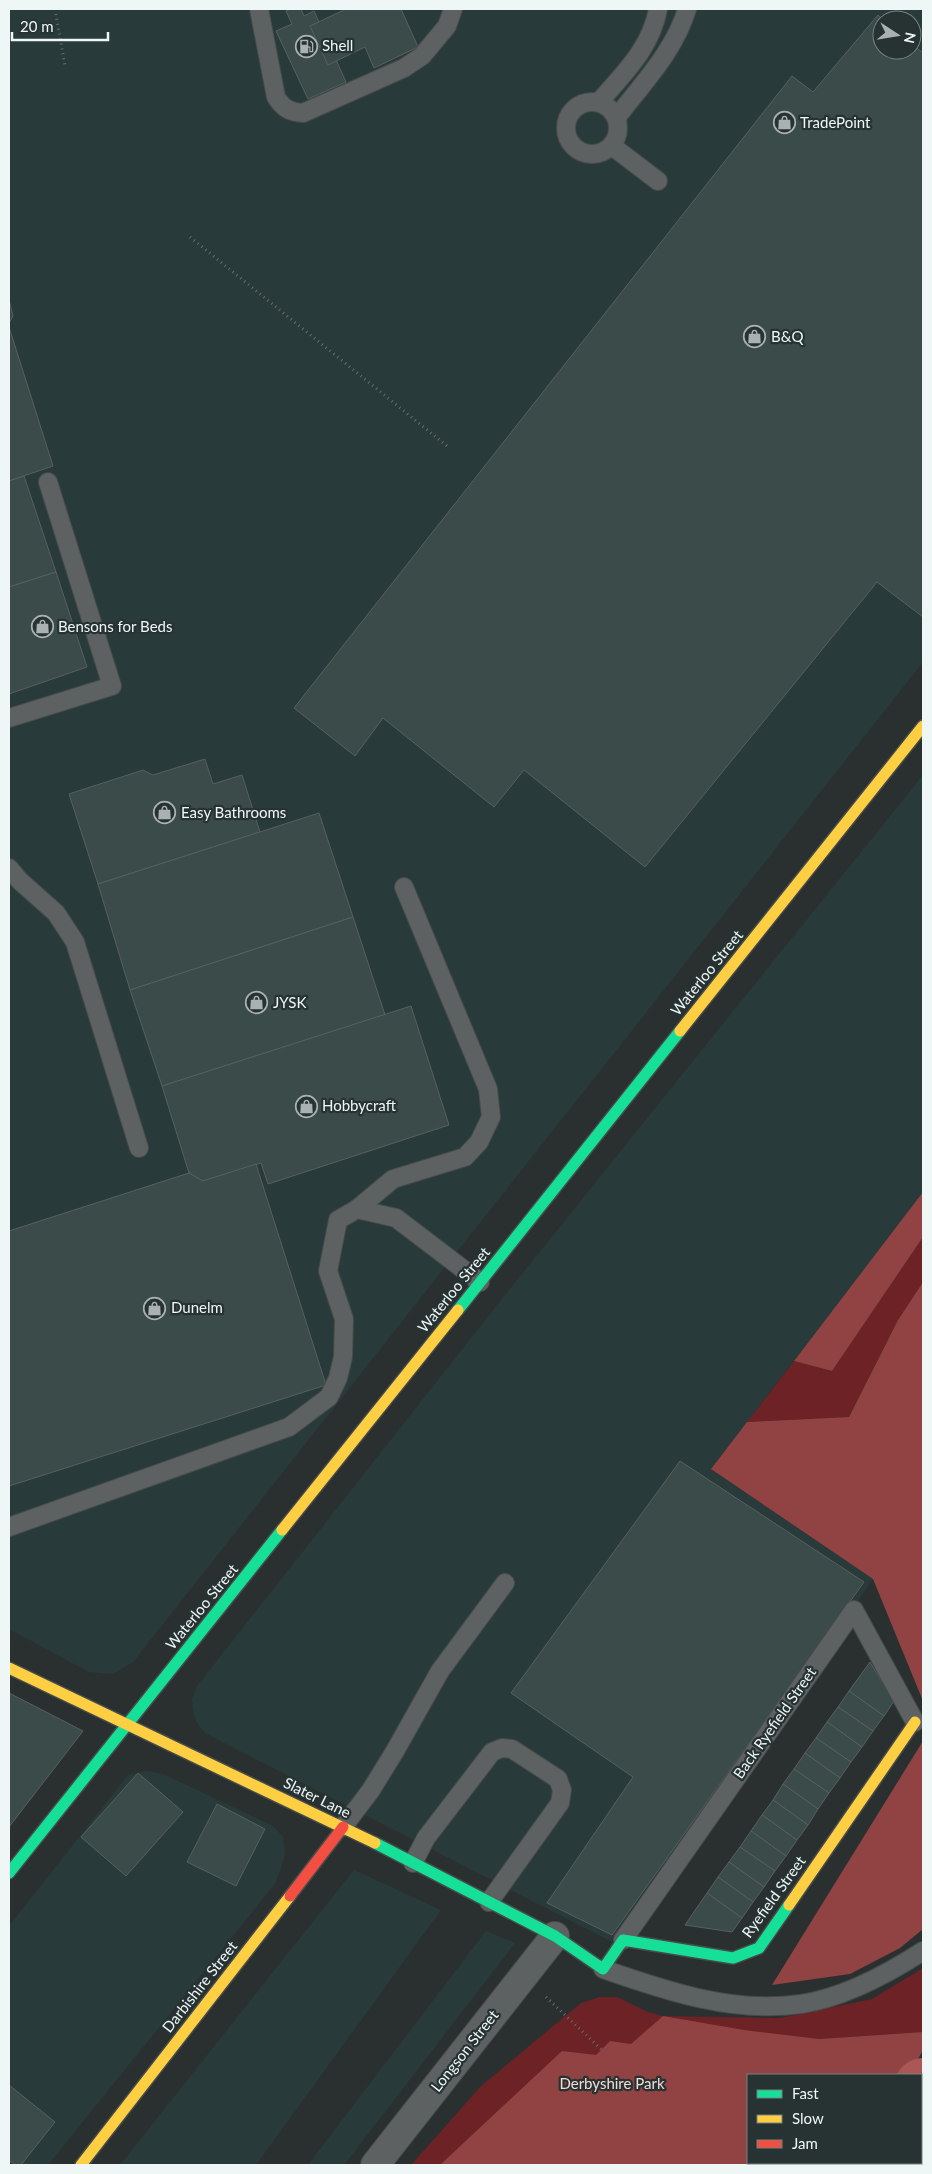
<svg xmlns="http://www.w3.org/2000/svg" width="932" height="2174" viewBox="0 0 932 2174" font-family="Lato,sans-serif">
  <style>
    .built { fill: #283b3a; fill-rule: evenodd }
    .green { fill: #6d2225 }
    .forest { fill: #904342 }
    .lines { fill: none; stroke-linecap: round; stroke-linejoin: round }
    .river { stroke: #ab5755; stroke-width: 58 }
    .building { fill: #3a4b4a; stroke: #595f5f }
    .lane-casing { stroke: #464b4b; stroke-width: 20 }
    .street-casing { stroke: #464b4b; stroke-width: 30 }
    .fast-casing { stroke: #464b4b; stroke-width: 14 }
    .slow-casing { stroke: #464b4b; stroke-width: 14 }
    .jam-casing { stroke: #464b4b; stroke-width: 14 }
    .path { stroke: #696c6c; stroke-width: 3; stroke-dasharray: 1 4; stroke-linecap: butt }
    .lane { stroke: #5e6161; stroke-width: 18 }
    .street { stroke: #5e6161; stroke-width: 28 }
    .fast { stroke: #16e098; stroke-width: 11 }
    .slow { stroke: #ffcf43; stroke-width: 11 }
    .jam { stroke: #f24e42; stroke-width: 11 }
    .labels { text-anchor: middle; stroke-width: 4.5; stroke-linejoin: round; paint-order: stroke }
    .poi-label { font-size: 15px; fill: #eff7f6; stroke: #273333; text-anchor: start }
    .street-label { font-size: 15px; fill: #eff7f6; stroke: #273333 }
    .park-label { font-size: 15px; fill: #f5dad8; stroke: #273333 }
  </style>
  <rect width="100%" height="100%" fill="#2a3030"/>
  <g class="built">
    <path d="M9 9H923V662L133 1662 113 1674 89 1672 9 1629ZM882 20H912V50H882Z"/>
    <path d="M923 775V1192L711 1469 873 1579 614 1943 205 1733 197 1723 193 1712 192 1699 197 1686 497 1305Z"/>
    <path d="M145 1771 163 1774 273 1826 283 1837 285 1854 280 1871 274 1885 48 2165H9V1926L128 1775Z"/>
    <path d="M354 1870 441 1910 256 2165H120Z"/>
    <path d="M486 1931 515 1943 344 2165H308Z"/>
  </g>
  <g class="green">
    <path d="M923 1237V1282L898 1320 849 1417 747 1422 794 1361 832 1371Z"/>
    <path d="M923 1968V2032L819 2039 748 2075V2163L779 2165H411L481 2086 581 2003 600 1997H617L648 2012 663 2016 780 2018 872 1999Z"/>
  </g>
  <g class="forest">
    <path d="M923 1192V1237L832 1371 794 1361Z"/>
    <path d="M923 1282V1701L873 1579 711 1469 747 1422 849 1417 898 1320Z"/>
    <path d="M923 1741V1929L900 1948 850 1974 772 1985Z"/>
    <path d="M663 2016 744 2030 819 2039 923 2032V2050L909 2075H748V2163H877V2165H440L562 2051 596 2055 610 2041 631 2044Z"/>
  </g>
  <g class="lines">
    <g class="river">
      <path d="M921 2094 923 2087"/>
      <path d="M900 2165V2163"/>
    </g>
  </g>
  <g class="building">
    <path d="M290 9H301L304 16 314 11 346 82 308 99 276 31 292 24 286 11Z"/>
    <path d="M346 9H401L418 47 374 68 365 47 328 65 310 26Z"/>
    <path d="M878 15 883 20 882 50H912V44L923 53V617L877 582 645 867 524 770 494 807 383 718 355 756 294 708 792 76 813 92Z"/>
    <path d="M9 300 13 316 9 323Z"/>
    <path d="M9 327 53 466 9 481Z"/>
    <path d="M24 476 56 572 9 587V481Z"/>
    <path d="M56 572 87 667 9 694V587Z"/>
    <path d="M205 759 213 784 242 775 260 832 98 884 69 794 143 770 153 775Z"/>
    <path d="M319 813 353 917 130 990 98 884Z"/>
    <path d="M353 917 385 1015 162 1086 130 990Z"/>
    <path d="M411 1006 449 1125 268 1184 261 1163 203 1181 189 1173 162 1086Z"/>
    <path d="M256 1164 326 1385 9 1486V1231L189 1173 203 1181Z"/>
    <path d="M680 1461 864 1582 612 1935 547 1903 633 1777 511 1693Z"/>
    <path d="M870 1662 894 1701 884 1716 849 1691Z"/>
    <path d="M849 1691 884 1716 873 1731 838 1707Z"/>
    <path d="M9 1693 83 1731 9 1827Z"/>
    <path d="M838 1707 873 1731 862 1747 827 1722Z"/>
    <path d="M827 1722 862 1747 851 1762 816 1738Z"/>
    <path d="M816 1738 851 1762 840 1778 805 1753Z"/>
    <path d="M805 1753 840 1778 829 1793 794 1769Z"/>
    <path d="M794 1769 829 1793 818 1809 783 1784Z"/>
    <path d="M138 1773 183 1812 126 1876 81 1837Z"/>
    <path d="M783 1784 818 1809 808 1825 773 1800Z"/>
    <path d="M773 1800 808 1825 797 1840 762 1815Z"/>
    <path d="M217 1804 265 1829 236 1886 187 1862Z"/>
    <path d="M762 1815 797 1840 786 1856 751 1831Z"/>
    <path d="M751 1831 786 1856 775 1871 740 1847Z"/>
    <path d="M740 1847 775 1871 764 1887 729 1862Z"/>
    <path d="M729 1862 764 1887 753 1902 718 1877Z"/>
    <path d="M718 1877 753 1902 742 1918 707 1893Z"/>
    <path d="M707 1893 742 1918 732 1932 685 1925Z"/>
    <path d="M9 2085 55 2122 21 2165H15L9 2160Z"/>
  </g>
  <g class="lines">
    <defs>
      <g id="lane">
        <path d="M259 9 276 97C283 108 289 112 303 113L404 68 422 56 447 26 453 9"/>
        <circle cx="592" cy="128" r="26"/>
        <path d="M599 102C624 73 651 48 658 9"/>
        <path d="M617 117C643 83 675 50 687 9"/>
        <path d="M612 146 658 181"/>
        <path d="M9 718 112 686 48 482"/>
        <path d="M9 868 20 881 56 913 75 942 139 1148"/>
        <path d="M357 1209 393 1179 465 1157 479 1142 491 1117 488 1089 404 887"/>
        <path d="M9 1527 289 1427 329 1397 338 1378 343 1357 344 1319 328 1271 338 1220 357 1209 396 1218 480 1282"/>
        <path d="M343 1827 371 1790 395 1751 440 1671 505 1583"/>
        <path d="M413 1863 426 1838 492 1752 502 1748 512 1749 558 1779 562 1790 560 1803 489 1902"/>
        <path d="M623 1940 854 1610 915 1722"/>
        <path d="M603 1969C666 1991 734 2014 801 2004 842 1998 889 1973 923 1951"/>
      </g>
      <path id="street" d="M375 2165 555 1936"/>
      <g id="fast">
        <path d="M458 1310 680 1031"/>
        <path d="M375 1843 555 1936 603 1969 623 1940 733 1958 759 1948 789 1905"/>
        <path d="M9 1873 282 1530"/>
      </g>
      <g id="slow">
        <path d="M680 1031 923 726"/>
        <path d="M282 1530 458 1310"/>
        <path d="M9 1668 375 1843"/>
        <path d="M789 1905 915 1722"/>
        <path d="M81 2165 290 1896"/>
      </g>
      <path id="jam" d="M290 1896 343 1827"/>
    </defs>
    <use href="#lane" class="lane-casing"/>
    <use href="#street" class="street-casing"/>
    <use href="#fast" class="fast-casing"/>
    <use href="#slow" class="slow-casing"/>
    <use href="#jam" class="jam-casing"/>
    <g class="path">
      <path d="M55 9 65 66"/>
      <path d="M190 237 447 446"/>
      <path d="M546 1997 602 2050"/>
    </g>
    <use href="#lane" class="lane"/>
    <use href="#street" class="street"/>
    <use href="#fast" class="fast"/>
    <use href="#slow" class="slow"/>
    <use href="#jam" class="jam"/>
  </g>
  <defs>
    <symbol id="fuel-ring" viewBox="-11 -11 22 22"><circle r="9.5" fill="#273333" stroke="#aab1b1" stroke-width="1.5"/><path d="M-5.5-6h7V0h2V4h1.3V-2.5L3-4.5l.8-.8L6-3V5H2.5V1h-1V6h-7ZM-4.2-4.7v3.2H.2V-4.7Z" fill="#aab1b1"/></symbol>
    <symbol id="shop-ring" viewBox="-11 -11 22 22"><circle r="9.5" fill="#273333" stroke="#aab1b1" stroke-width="1.5"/><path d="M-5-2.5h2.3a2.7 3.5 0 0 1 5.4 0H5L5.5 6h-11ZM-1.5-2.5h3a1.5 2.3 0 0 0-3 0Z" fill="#aab1b1"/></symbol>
  </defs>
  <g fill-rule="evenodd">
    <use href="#fuel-ring" x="294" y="34" width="25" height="25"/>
    <use href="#shop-ring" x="772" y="110" width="25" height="25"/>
    <use href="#shop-ring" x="742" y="324" width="25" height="25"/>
    <use href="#shop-ring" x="30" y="614" width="25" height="25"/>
    <use href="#shop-ring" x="152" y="800" width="25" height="25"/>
    <use href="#shop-ring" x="244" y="990" width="25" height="25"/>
    <use href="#shop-ring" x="294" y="1094" width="25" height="25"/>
    <use href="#shop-ring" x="142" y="1296" width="25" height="25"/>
  </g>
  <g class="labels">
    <g class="poi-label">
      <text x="322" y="51">Shell</text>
      <text x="800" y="128">TradePoint</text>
      <text x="771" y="342">B&amp;Q</text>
      <text x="58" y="632">Bensons for Beds</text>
      <text x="181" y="818">Easy Bathrooms</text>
      <text x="273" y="1008">JYSK</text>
      <text x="322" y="1111">Hobbycraft</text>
      <text x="171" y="1313">Dunelm</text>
    </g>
    <g class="street-label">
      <text transform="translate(707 973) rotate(-51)" y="5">Waterloo Street</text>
      <text transform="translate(454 1290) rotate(-51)" y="5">Waterloo Street</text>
      <text transform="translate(202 1607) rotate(-51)" y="5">Waterloo Street</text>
      <text transform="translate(775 1723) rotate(-55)" y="5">Back Ryefield Street</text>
      <text transform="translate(317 1798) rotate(26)" y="5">Slater Lane</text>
      <text transform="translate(774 1897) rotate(-54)" y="5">Ryefield Street</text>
      <text transform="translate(200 1987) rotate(-52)" y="5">Darbishire Street</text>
      <text transform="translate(465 2051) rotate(-52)" y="5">Longson Street</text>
    </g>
    <g class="park-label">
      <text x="612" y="2089">Derbyshire Park</text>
    </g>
  </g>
  <rect width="932" height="2174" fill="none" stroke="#eff7f6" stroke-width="20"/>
  <rect x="747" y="2074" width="175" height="90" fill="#273333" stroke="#778181"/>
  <rect x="757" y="2090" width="25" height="8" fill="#16e098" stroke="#778181"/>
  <text x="792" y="2099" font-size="15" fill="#eff7f6">Fast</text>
  <rect x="757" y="2115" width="25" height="8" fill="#ffcf43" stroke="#778181"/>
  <text x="792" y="2124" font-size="15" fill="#eff7f6">Slow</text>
  <rect x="757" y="2140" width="25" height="8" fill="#f24e42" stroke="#778181"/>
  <text x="792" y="2149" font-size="15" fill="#eff7f6">Jam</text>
  <g transform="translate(897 35) rotate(102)"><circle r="24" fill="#273333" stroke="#778181"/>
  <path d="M0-4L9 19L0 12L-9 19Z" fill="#aab1b1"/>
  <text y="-8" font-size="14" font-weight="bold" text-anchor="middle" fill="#eff7f6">N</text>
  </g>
  <path d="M12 32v8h96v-8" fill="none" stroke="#eff7f6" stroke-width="2.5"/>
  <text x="20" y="32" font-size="15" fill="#eff7f6" stroke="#273333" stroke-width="4" paint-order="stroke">20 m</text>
</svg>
